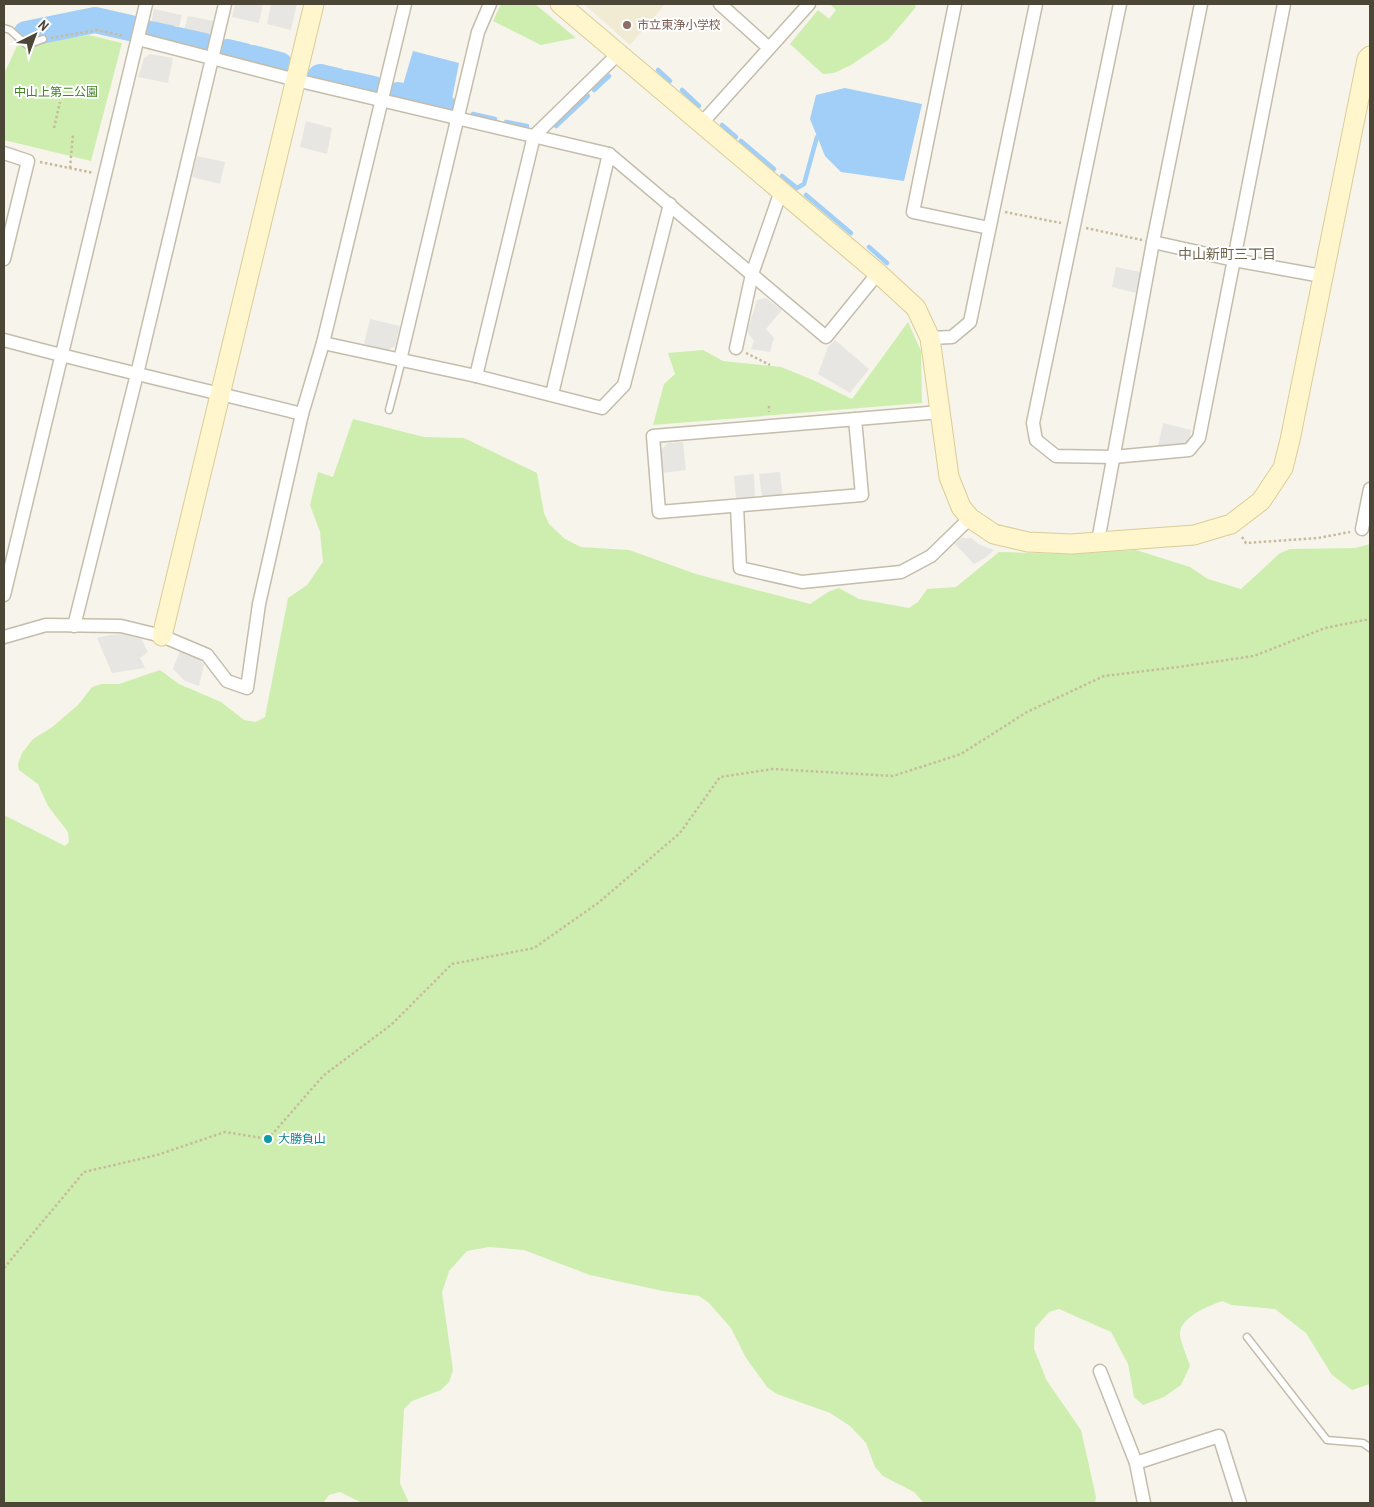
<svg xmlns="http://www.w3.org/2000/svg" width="1374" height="1507" viewBox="0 0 1374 1507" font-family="'Archivo Narrow','Noto Sans JP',sans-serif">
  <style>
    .education { fill: #f1ebd4 }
    .green { fill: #ceeeb0 }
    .parking { fill: #e8e6e2 }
    .water { fill: #a2cff8 }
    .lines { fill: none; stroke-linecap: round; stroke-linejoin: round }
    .stream { stroke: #a2cff8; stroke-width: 4.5 }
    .river { stroke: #a2cff8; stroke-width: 26 }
    .lane-casing { stroke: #c4bdac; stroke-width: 9 }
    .street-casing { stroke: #c4bdac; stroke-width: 15 }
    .secondary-casing { stroke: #dbcd96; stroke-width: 21 }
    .path { stroke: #c7bb9c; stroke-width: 2.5; stroke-dasharray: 2.5 2.5; stroke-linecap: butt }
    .lane { stroke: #fff; stroke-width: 6 }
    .street { stroke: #fff; stroke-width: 12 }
    .secondary { stroke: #fff6cd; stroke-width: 19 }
    .education-dot { fill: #8d6e63; stroke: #fff; stroke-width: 2 }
    .culture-dot { fill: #0f9aa8; stroke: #fff; stroke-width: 2 }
    .labels { text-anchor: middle; stroke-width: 4; stroke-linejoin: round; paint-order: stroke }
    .education-label { font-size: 12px; fill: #785e54; stroke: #fff; text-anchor: start }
    .park-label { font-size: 12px; fill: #418623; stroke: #fff }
    .culture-label { font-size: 12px; fill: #0d838f; stroke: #fff; text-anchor: start }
    .neighbourhood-label { font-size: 14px; fill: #70654d; stroke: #fff }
  </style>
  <rect width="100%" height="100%" fill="#f7f4eb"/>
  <path class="education" d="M584 4H665L630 45Z"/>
  <g class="green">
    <path d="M501 4H535L576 38 541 45 493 21Z"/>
    <path d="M830 4H914L916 7 888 40 851 65 834 73 823 74 790 44 818 10 829 19 836 10Z"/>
    <path d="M89 35 122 43 91 161 4 140V74L17 46Z"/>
    <path d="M908 322 921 351 922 403 653 425 664 384 675 374 668 353 703 350 723 361 781 367 813 380 852 399Z"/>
    <path d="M353 419 424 437 464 438 537 473 544 513 549 524 565 539 581 547 629 550 696 574 810 604 828 592 839 588 859 599 909 608 918 602 927 589 956 587 999 552 1066 554 1136 550 1190 567 1208 579 1241 589 1280 553 1290 549 1355 548 1370 544V1384L1352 1390 1332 1375 1306 1333 1275 1309 1232 1305 1222 1301C1209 1306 1179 1317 1180 1335 1181 1343 1187 1357 1190 1366L1181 1385 1164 1397 1143 1405 1134 1397 1128 1364 1111 1332 1059 1309 1049 1312 1035 1328 1034 1349 1047 1381 1081 1430 1096 1497 1095 1503H924L914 1492 883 1476 875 1467 866 1443 850 1426 830 1413 777 1394 767 1387 746 1358 731 1328 708 1302 699 1296 663 1291 590 1275 524 1250 489 1247 467 1251 449 1271 442 1292 453 1370 449 1382 441 1390 412 1401 404 1409 400 1483 409 1503H362L340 1492 329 1495 323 1503H4V815L65 846 69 842 68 832 48 806 38 784 19 770 18 764 22 753 33 739 51 728 78 705 92 687 102 684H119L160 670 179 684 221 702 244 720 256 722 265 717 288 598 307 585 323 562 320 532 310 505 318 472 333 477Z"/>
  </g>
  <g class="parking">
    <path d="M235 4H263L259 23 232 17Z"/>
    <path d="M271 4H297L291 30 267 24Z"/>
    <path d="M154 9 182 15 177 36 150 29Z"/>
    <path d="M188 16 214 21 208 44 182 36Z"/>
    <path d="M150 54 173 58 168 83 138 77 144 58Z"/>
    <path d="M306 121 332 128 327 154 300 147Z"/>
    <path d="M197 156 225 162 220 184 192 177Z"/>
    <path d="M1116 267 1141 272 1136 293 1112 287Z"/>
    <path d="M766 298 782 310 766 329 774 338 770 352 751 349 754 341 747 332 757 300Z"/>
    <path d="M370 319 400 326 395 346 387 351 364 344Z"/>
    <path d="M835 340 869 369 850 393 818 374 828 347Z"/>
    <path d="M1163 423 1191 430 1190 440 1183 445 1158 446Z"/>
    <path d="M683 442 686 470 662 473 660 451 668 443Z"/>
    <path d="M780 472 783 498H762L759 474Z"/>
    <path d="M754 474 755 499 736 500 734 476Z"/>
    <path d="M961 538H971L980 545 994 550 985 558 974 564 955 544Z"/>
    <path d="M123 634 141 639 148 652 140 658 145 668 112 673 97 638 109 635Z"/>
    <path d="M180 651 199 659 204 665 199 686 185 681 173 669Z"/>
  </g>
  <g class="water">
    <path d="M413 51 459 63 452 99 402 88Z"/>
    <path d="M845 88 922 104 904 181 841 172 825 156 810 119 816 95Z"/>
  </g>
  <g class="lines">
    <g class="stream">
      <path d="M658 70 670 81"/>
      <path d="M594 90 609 76"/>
      <path d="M682 90 699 106"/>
      <path d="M444 107 446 108"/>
      <path d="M473 114 495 119"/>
      <path d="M506 122 527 126"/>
      <path d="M722 125 736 137"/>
      <path d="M556 126 588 96"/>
      <path d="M741 141 774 169"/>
      <path d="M782 176 797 188 804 184 817 137"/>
      <path d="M806 195 851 233"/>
      <path d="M869 247 887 263"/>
    </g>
    <g class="river">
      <path d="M26 34 95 20 130 28"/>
      <path d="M150 34 169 38"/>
      <path d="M177 40 204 46"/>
      <path d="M227 52 244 56"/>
      <path d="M253 58 280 65"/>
      <path d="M320 77 337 81"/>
      <path d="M346 83 373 89"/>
      <path d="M398 95 444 107"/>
    </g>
    <defs>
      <g id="lane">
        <path d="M4 28 10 30 27 45 43 39"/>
        <path d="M389 410 402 360"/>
        <path d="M1247 1337 1327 1440 1363 1443 1370 1448"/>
      </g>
      <g id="street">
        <path d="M720 4 769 48"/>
        <path d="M955 4 913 212 989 228"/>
        <path d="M1120 4 1033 423 1036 440 1056 456 1113 457 1189 450 1199 438 1284 4"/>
        <path d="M138 39 296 80 609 154 826 337 878 273"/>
        <path d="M701 124 809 4"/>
        <path d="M4 153 28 161 4 259"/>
        <path d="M1153 242 1234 260 1322 276"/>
        <path d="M930 338 952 337 970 322 1036 4"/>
        <path d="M4 340C103 367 203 389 302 414"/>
        <path d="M323 343 476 376 602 408 624 385 670 204"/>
        <path d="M736 348 752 274 781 191"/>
        <path d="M400 360 478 32 490 4"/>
        <path d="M476 376 534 136 618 54"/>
        <path d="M552 394 609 154"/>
        <path d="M855 419 862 495 659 512 653 436 940 412"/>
        <path d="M737 506 740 568 802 582 901 572 931 556 970 518"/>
        <path d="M1362 529 1370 489"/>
        <path d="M1098 541 1153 242 1201 4"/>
        <path d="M4 595 146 4"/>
        <path d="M74 626 137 374 225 4"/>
        <path d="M4 637 46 625 121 626 162 636 207 655 227 681 247 688 259 604 302 414 323 343 405 4"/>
        <path d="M1100 1371 1136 1463 1144 1503"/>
        <path d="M1136 1463 1219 1436 1240 1503"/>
      </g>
      <g id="secondary">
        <path d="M560 4 878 273 916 308 930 338 949 477 961 507 970 518 994 534 1028 542 1071 544 1194 535 1231 524 1261 501 1283 468 1290 440 1367 59 1370 56"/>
        <path d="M162 636 314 4"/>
      </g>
    </defs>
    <use href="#lane" class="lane-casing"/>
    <use href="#street" class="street-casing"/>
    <use href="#secondary" class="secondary-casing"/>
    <g class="path">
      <path d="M51 38 97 30 124 36"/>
      <path d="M54 128 60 102"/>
      <path d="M40 162 94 173"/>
      <path d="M70 168 73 134"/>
      <path d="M1005 212 1061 223"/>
      <path d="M1086 228 1142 240"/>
      <path d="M746 353 770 365"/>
      <path d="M769 406V412"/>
      <path d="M1242 537 1246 543 1318 538 1350 532"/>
      <path d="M4 1268 84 1172 157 1155 225 1132 268 1139 323 1076 391 1025 452 964 534 948 598 903 680 833 720 777 773 769 893 776 961 754 1027 712 1104 676 1178 667 1254 656 1325 628 1370 619"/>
    </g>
    <use href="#lane" class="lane"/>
    <use href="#street" class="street"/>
    <use href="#secondary" class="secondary"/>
  </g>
  <circle class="education-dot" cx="627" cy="25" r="5"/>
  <circle class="culture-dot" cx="268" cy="1139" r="5"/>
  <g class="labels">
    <g class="education-label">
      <text x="637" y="29">市立東浄小学校</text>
    </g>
    <g class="park-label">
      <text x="56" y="96">中山上第二公園</text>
    </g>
    <g class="culture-label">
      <text x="278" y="1143">大勝負山</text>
    </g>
    <g class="neighbourhood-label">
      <text x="1227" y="259">中山新町三丁目</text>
    </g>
  </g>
  <rect width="1374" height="1507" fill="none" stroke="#4c4637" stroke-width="10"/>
  <g transform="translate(35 35) rotate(42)" stroke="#ffffff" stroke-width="4" paint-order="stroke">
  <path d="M0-4L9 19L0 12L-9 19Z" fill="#4c4637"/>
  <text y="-8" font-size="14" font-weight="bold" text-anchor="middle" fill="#4c4637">N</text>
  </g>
</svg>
